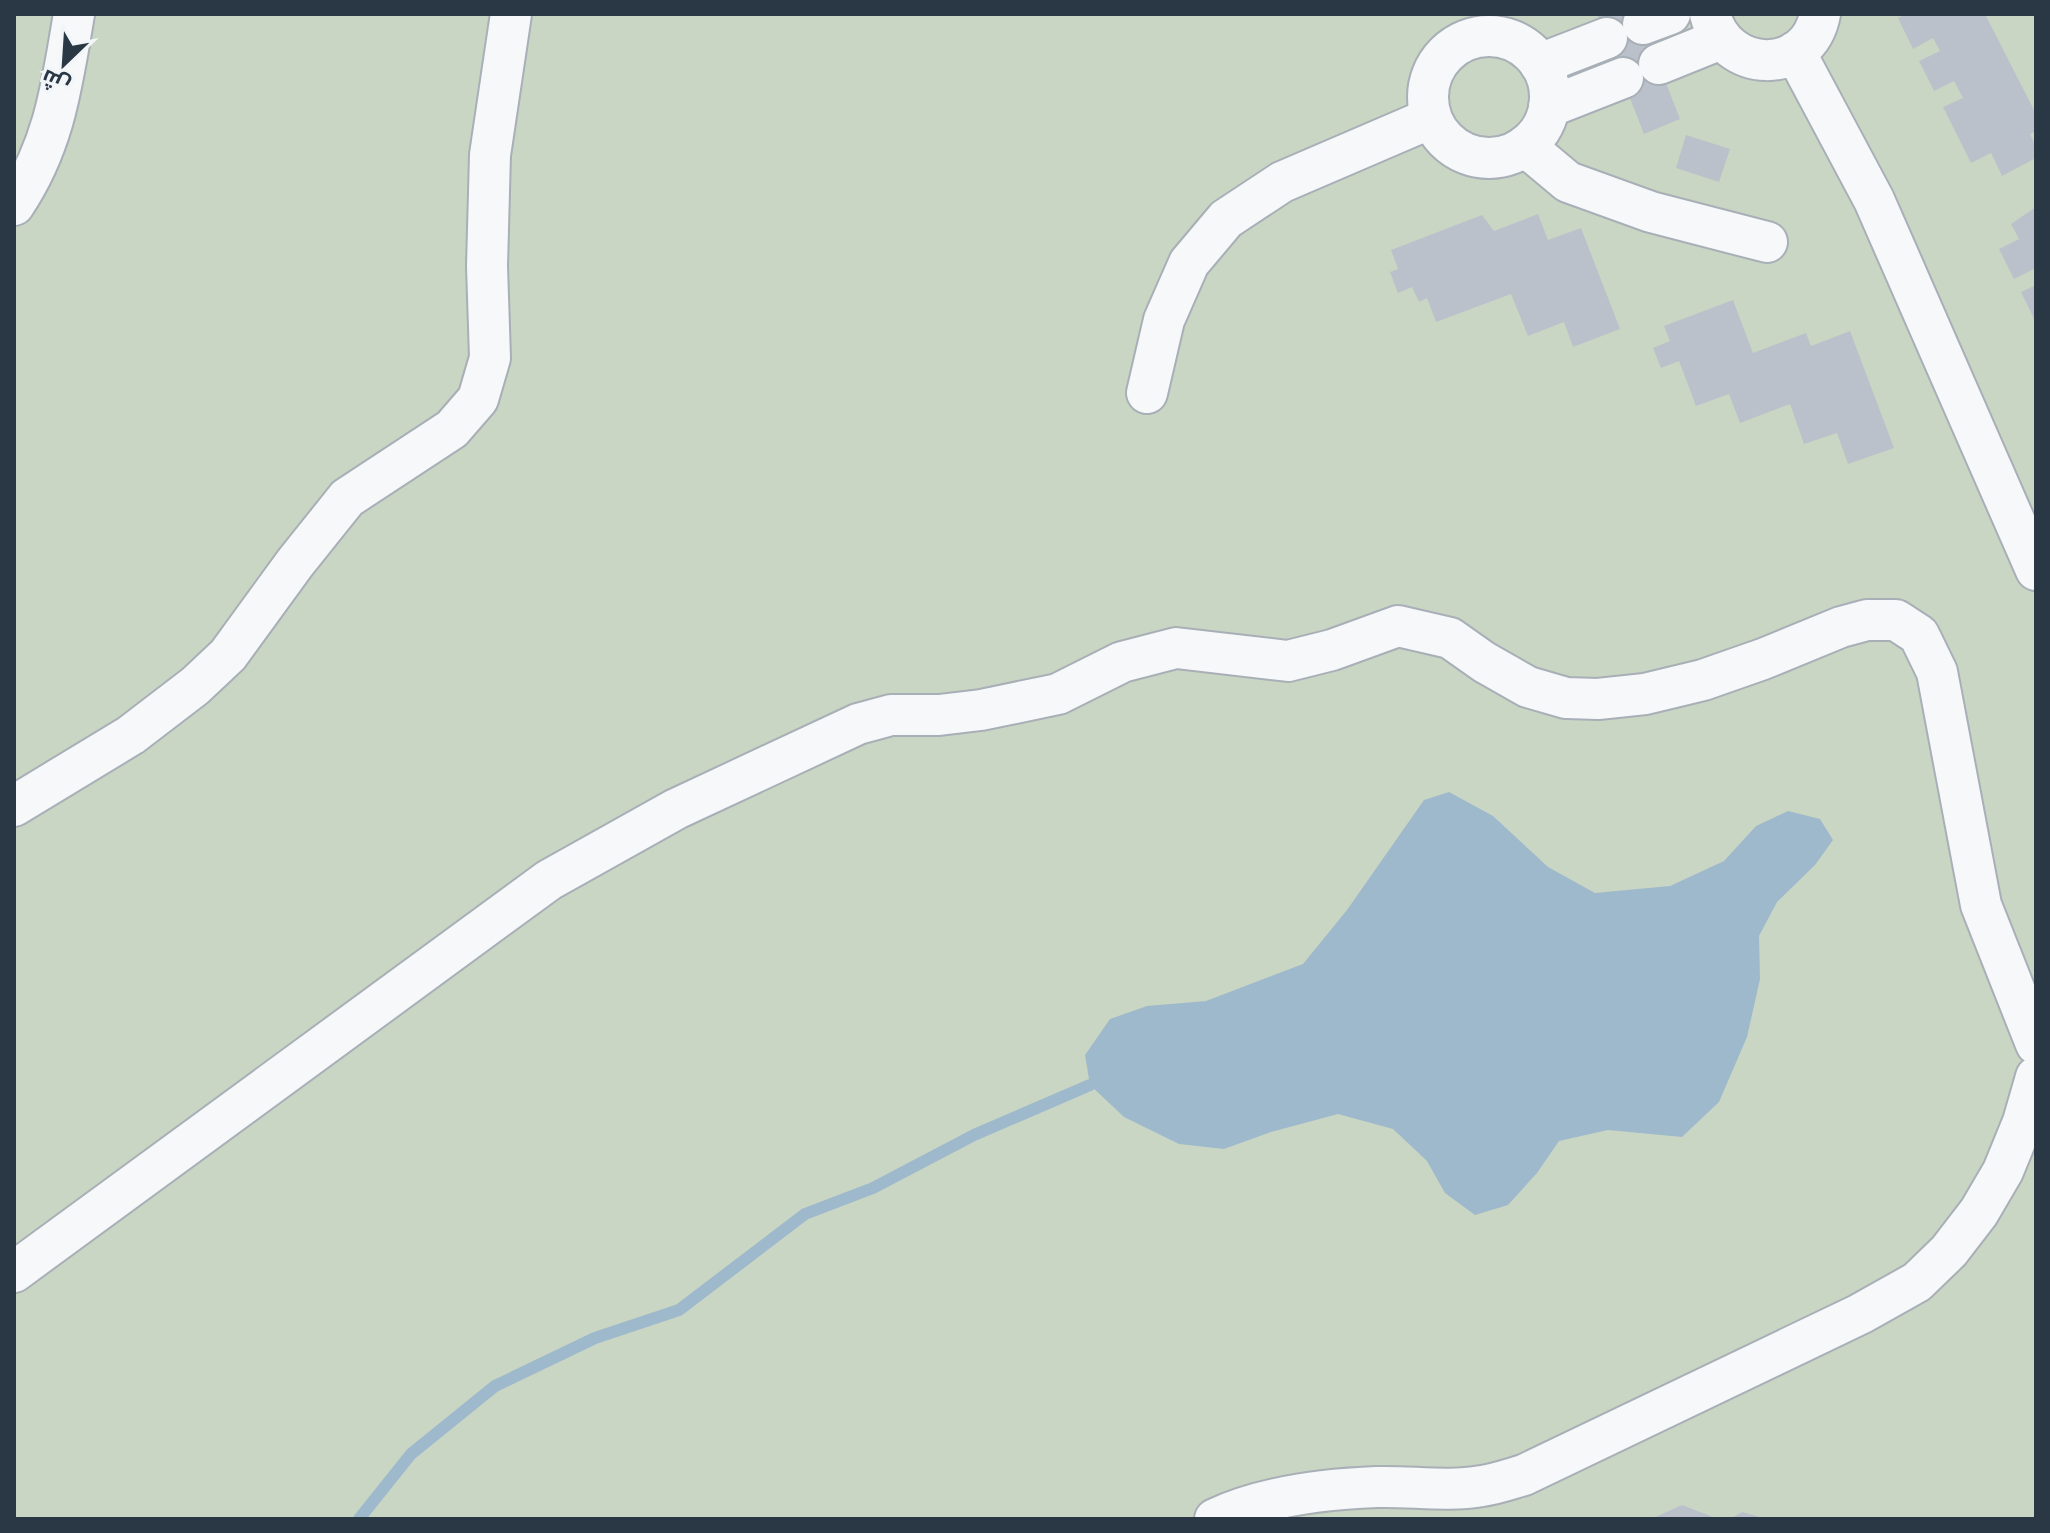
<svg xmlns="http://www.w3.org/2000/svg" width="2050" height="1533" viewBox="0 0 2050 1533" font-family="Helvetica,Cairo,sans-serif">
  <style>
    .green { fill: #cad6c4 }
    .water { fill: #9eb9cc }
    .lines { fill: none; stroke-linecap: round; stroke-linejoin: round }
    .stream { stroke: #9eb9cc; stroke-width: 12 }
    .building { fill: #bac1ca }
    .minor-casing { stroke: #a8afb7; stroke-width: 44 }
    .minor { stroke: #f6f8fa; stroke-width: 40 }
  </style>
  <rect width="100%" height="100%" fill="#e3e7ec"/>
  <rect class="green" x="14" y="14" width="2022" height="1505"/>
  <path class="water" d="M1449 792 1493 816 1548 867 1595 893 1670 886 1724 861 1756 826 1788 811 1820 819 1833 840 1815 865 1777 902 1759 936 1760 979 1747 1037 1719 1102 1682 1137 1608 1130 1559 1141 1537 1173 1508 1205 1475 1215 1445 1193 1427 1161 1393 1129 1338 1114 1271 1132 1224 1149 1179 1144 1124 1117 1090 1085 1085 1055 1110 1019 1147 1006 1206 1001 1303 964 1347 910 1424 800Z"/>
  <g class="lines">
    <path class="stream" d="M359 1519 411 1454 495 1386 595 1338 679 1310 805 1214 873 1188 974 1135 1090 1085"/>
  </g>
  <g class="building">
    <path d="M1597 14H1639L1680 119 1644 134Z"/>
    <path d="M1906 14H1985L2036 114V131L2030 134 2036 147V158L2002 176 1991 153 1971 163 1943 107 1963 98 1954 81 1934 91 1919 61 1940 51 1933 38 1913 49 1898 18Z"/>
    <path d="M1686 135 1730 149 1719 182 1676 168Z"/>
    <path d="M2036 207V268L2014 279 1999 249 2019 239 2011 224Z"/>
    <path d="M1538 214 1548 240 1581 228 1620 329 1573 347 1564 322 1528 336 1511 294 1436 322 1427 298 1419 302 1412 287 1398 293 1390 272 1398 269 1391 250 1482 215 1494 231Z"/>
    <path d="M2036 285V323L2021 292Z"/>
    <path d="M1733 300 1753 353 1806 333 1811 346 1850 331 1894 448 1848 464 1837 433 1804 444 1790 404 1740 423 1729 394 1696 406 1679 361 1661 368 1653 348 1670 341 1664 326Z"/>
    <path d="M1682 1505 1718 1519H1651Z"/>
    <path d="M1742 1512 1763 1518 1762 1519H1730Z"/>
  </g>
  <g class="lines">
    <defs>
      <g id="minor">
        <path d="M1710 14C1725 74 1808 77 1820 14"/>
        <path d="M1643 24 1670 14"/>
        <circle cx="1489" cy="97" r="61"/>
        <path d="M1795 52 1874 200 2036 570"/>
        <path d="M1540 64 1607 38"/>
        <path d="M1659 64 1721 39"/>
        <path d="M1549 107 1623 78"/>
        <path d="M1525 146 1568 182 1651 212 1767 242"/>
        <path d="M14 205C55 144 62 84 74 14"/>
        <path d="M1147 393 1164 320 1189 263 1226 219 1282 182 1431 118"/>
        <path d="M14 806 131 735 195 686 228 655 295 563 347 498 452 429 478 399 490 358 487 266 490 155 511 14"/>
        <path d="M14 1272 549 880 676 809 858 724 891 715H939L981 710 1058 694 1122 662 1176 648 1288 661 1332 650 1398 626 1450 638 1484 662 1528 687 1566 698 1598 699 1645 694 1703 680 1763 659 1841 627 1867 620H1896L1919 635 1937 672 1981 905 2036 1044"/>
        <path d="M1215 1519C1264 1496 1323 1489 1377 1487 1412 1486 1447 1492 1482 1486 1496 1484 1510 1479 1524 1475L1860 1314 1917 1282 1949 1251 1979 1212 2003 1171 2023 1122 2036 1077"/>
      </g>
    </defs>
    <use href="#minor" class="minor-casing"/>
    <use href="#minor" class="minor"/>
  </g>
  <rect width="2050" height="1533" fill="none" stroke="#2a3745" stroke-width="32"/>
  <g transform="translate(64 64) rotate(205)" stroke="#f3f6f9" stroke-width="6" paint-order="stroke">
  <path d="M0-6L14 30L0 20L-14 30Z" fill="#2a3745"/>
  <text y="-12" font-size="22" font-weight="bold" text-anchor="middle" fill="#2a3745">ش</text>
  </g>
</svg>
